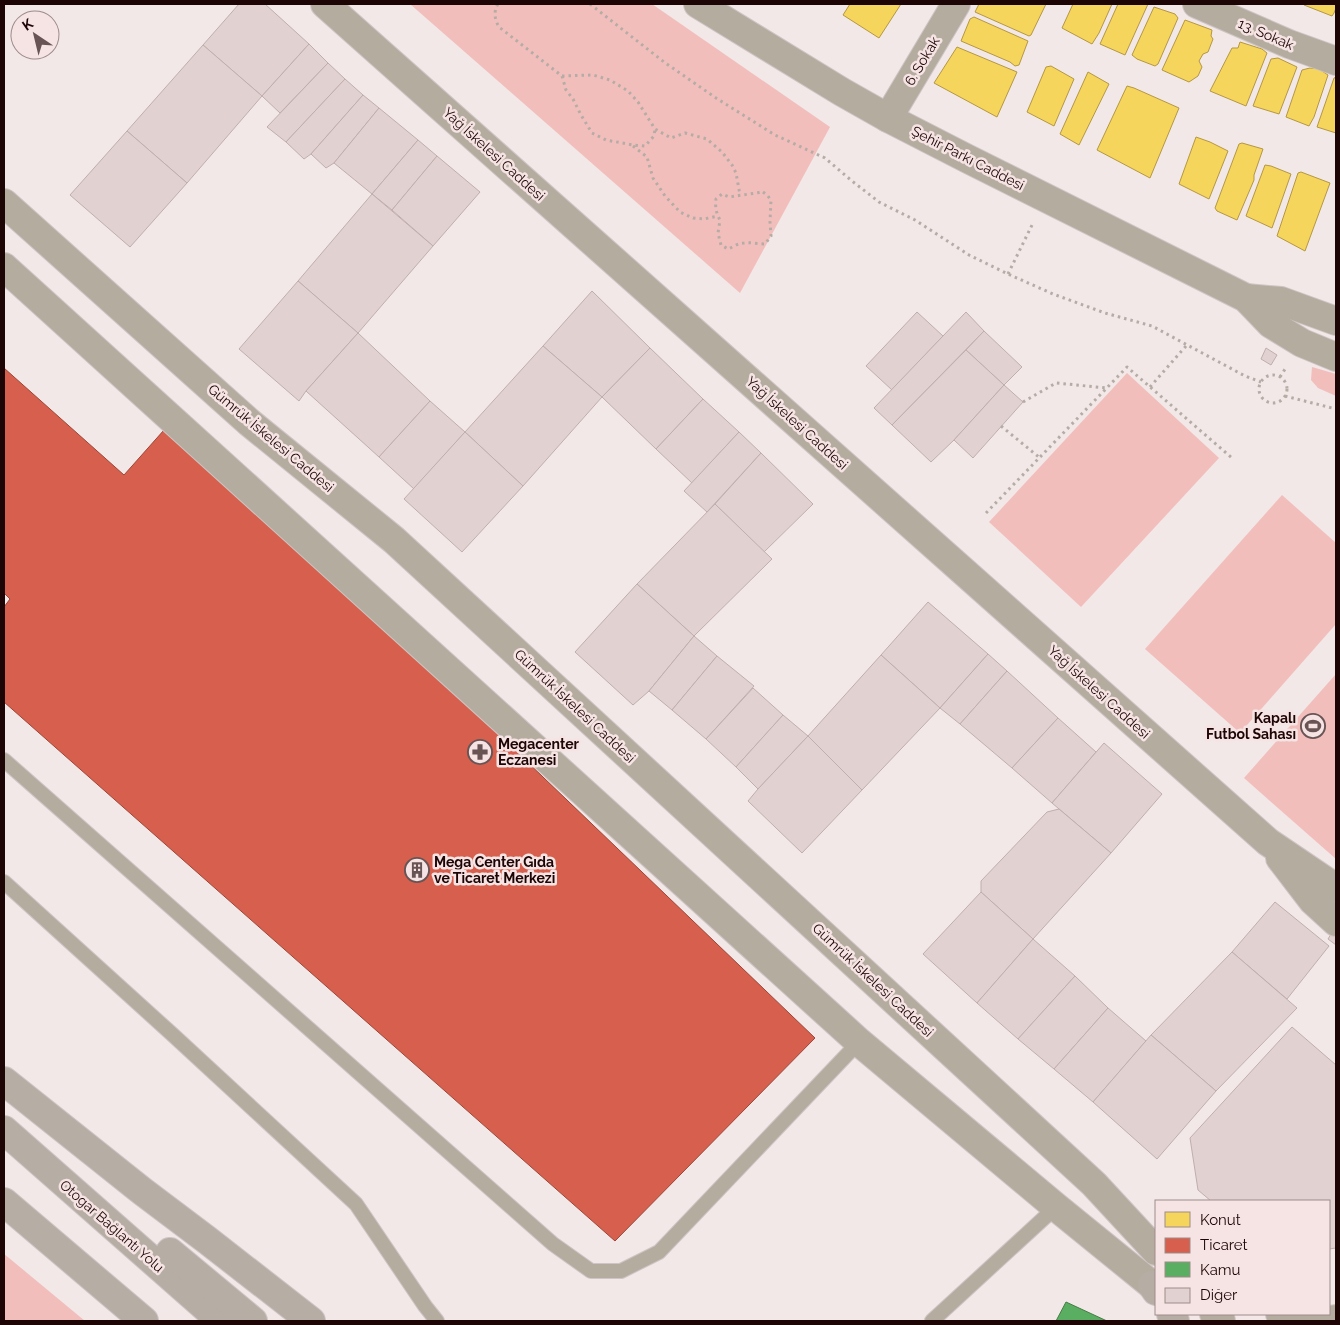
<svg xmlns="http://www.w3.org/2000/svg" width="1340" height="1325" viewBox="0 0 1340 1325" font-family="Raleway,sans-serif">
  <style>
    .green { fill: #f2bebc }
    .homes { fill: #f6d55c; stroke: #b59742 }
    .shops { fill: #d6604d; stroke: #9f4537 }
    .public { fill: #5aae61; stroke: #487b45 }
    .building { fill: #e1d1d0; stroke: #c0aead }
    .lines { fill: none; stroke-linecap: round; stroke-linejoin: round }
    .service-casing { stroke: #cec5c4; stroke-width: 16 }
    .minor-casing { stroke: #cec5c4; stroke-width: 30 }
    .secondary-casing { stroke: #cec5c4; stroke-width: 30 }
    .trunk-casing { stroke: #cec5c4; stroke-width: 30 }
    .path { stroke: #b5aca5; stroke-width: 3; stroke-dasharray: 2.5 4; stroke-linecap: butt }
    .service { stroke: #b5aca0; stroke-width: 14 }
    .minor { stroke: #b5aca0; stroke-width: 28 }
    .secondary { stroke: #b5aca0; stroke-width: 28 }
    .trunk { stroke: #b6ada4; stroke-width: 28 }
    .labels { text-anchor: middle; stroke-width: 5; stroke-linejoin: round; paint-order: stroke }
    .street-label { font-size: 14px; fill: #1e0505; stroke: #f5e4e3 }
    .poi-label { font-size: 14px; font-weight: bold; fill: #1e0505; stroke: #f5e4e3; text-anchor: start }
  </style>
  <rect width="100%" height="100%" fill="#f1e8e7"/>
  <g class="green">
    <path d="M410 4H652L830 127 740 293Z"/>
    <path d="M1312 367 1336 374V396L1318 388 1311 380Z"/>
    <path d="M1127 373 1219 458 1081 607 989 522Z"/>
    <path d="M1282 495 1336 543V624L1240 733 1145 649Z"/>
    <path d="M1336 674V859L1244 778Z"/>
    <path d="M4 1254 9 1258 85 1321H4Z"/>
  </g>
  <g class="homes">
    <path d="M850 4H901L879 38 843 15Z"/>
    <path d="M979 4H1046L1031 35 1029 36 975 12Z"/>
    <path d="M1073 4H1112L1099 33 1092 44 1062 28Z"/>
    <path d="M1118 4H1148L1125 55 1100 44Z"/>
    <path d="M1304 4H1336V8L1334 13 1332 16 1304 5Z"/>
    <path d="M1154 7 1175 14 1178 18 1158 64 1155 66 1137 59 1132 55Z"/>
    <path d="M974 17 1028 41 1019 65 1015 66 1010 62 961 41 970 19Z"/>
    <path d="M1185 20 1212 30 1211 36 1213 39 1208 52 1203 54 1199 61 1202 67 1198 76 1189 82 1162 70Z"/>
    <path d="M1240 42 1262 49 1267 53 1246 106 1210 91 1232 48H1238Z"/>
    <path d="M957 47 1017 72 997 117 934 83Z"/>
    <path d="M1278 58 1297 67 1279 114 1253 106 1271 59Z"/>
    <path d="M1051 66 1074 79 1054 126 1027 112 1046 67Z"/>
    <path d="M1310 68 1319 69 1328 75 1314 117 1309 126 1286 117 1302 70Z"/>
    <path d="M1088 72 1109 84 1079 145 1060 134Z"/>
    <path d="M1336 77V133L1317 127 1334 78Z"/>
    <path d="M1127 86 1134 88 1179 108 1150 178 1097 150Z"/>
    <path d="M1196 137 1210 142 1228 151 1209 199 1179 184Z"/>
    <path d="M1242 143 1263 149 1254 175V180L1237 220 1217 211 1215 208 1239 144Z"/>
    <path d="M1265 165 1271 166 1291 174 1272 228 1246 216Z"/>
    <path d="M1301 172 1330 183 1305 251 1277 236 1298 173Z"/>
  </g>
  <path class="shops" d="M4 368 124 475 172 421 815 1038 615 1241 4 702V607L10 599 4 593Z"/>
  <path class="public" d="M1066 1302 1107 1321H1056Z"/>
  <g class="building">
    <path d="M239 4H265L309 44 262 96 203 45Z"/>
    <path d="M309 44 328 63 280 113 262 96Z"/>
    <path d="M203 45 262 96 187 183 127 131Z"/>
    <path d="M328 63 345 79 286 142 267 127Z"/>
    <path d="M345 79 363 95 311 154 304 159 286 142Z"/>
    <path d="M363 95 379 108 334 163 326 168 311 154Z"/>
    <path d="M379 108 418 140 372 194 334 163Z"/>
    <path d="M127 131 187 183 130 247 70 195Z"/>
    <path d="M418 140 437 156 392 210 372 194Z"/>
    <path d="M437 156 480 192 433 246 392 210Z"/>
    <path d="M372 194 433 246 358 333 298 281Z"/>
    <path d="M298 281 358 333 306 391 299 401 239 349Z"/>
    <path d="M592 291 650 348 602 397 543 346Z"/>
    <path d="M917 312 943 336 892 390 866 366Z"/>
    <path d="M966 312 984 331 892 425 874 408Z"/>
    <path d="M984 331 1022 367 1004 385 966 350Z"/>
    <path d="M358 333 430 401 379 457 306 391Z"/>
    <path d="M543 346 602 397 523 486 465 432Z"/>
    <path d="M650 348 703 399 656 449 602 397Z"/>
    <path d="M1266 348 1277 355 1271 365 1261 359Z"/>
    <path d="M966 350 1004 385 954 440 931 462 892 425Z"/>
    <path d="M1004 385 1023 402 973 458 954 440Z"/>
    <path d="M703 399 739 432 692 483 656 449Z"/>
    <path d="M430 401 465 432 414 489 379 457Z"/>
    <path d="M465 432 523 486 462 552 404 499Z"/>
    <path d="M739 432 761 453 707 512 684 491Z"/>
    <path d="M761 453 813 504 764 552 715 504Z"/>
    <path d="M715 504 772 559 694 636 637 584Z"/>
    <path d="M637 584 694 636 649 691 633 705 575 652Z"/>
    <path d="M928 602 988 654 940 708 881 655Z"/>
    <path d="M694 636 717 656 672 710 649 691Z"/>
    <path d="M988 654 1007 671 960 724 940 708Z"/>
    <path d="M881 655 940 708 862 790 808 736Z"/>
    <path d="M717 656 754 686 706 739 672 710Z"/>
    <path d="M1007 671 1058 718 1012 768 960 724Z"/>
    <path d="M753 688 783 715 736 767 706 739Z"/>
    <path d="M783 715 808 736 758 789 736 767Z"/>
    <path d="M1058 718 1096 752 1052 803 1012 768Z"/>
    <path d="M808 736 862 790 802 853 748 801 758 789Z"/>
    <path d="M1104 743 1162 794 1111 853 1052 803Z"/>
    <path d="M1059 809 1111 853 1033 939 981 892V881L1047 812Z"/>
    <path d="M981 892 1033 939 977 1003 923 954Z"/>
    <path d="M1275 902 1329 946 1287 999 1232 952Z"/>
    <path d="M1336 926V945L1328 939Z"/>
    <path d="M1033 939 1075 976 1018 1039 977 1003Z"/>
    <path d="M1232 952 1297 1008 1216 1091 1151 1035Z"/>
    <path d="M1075 976 1108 1008 1054 1069 1018 1039Z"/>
    <path d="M1108 1008 1146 1041 1093 1102 1054 1069Z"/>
    <path d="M1292 1027 1336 1065V1248L1329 1249V1201H1211L1198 1190 1190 1138Z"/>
    <path d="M1151 1035 1216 1091 1157 1159 1093 1102Z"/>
  </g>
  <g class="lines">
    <defs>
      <g id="service">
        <path d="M4 760 553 1244 591 1271H621L659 1252 859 1042"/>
        <path d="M4 882 173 1035 356 1204 425 1306 437 1321"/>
        <path d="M932 1321 1056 1207"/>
      </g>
      <g id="minor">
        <path d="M325 4 1268 842 1336 888"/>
        <path d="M1197 4 1289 44 1336 61"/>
        <path d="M888 118 956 4"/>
        <path d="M4 203 250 423 394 540 1094 1184 1156 1251"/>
        <path d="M4 267 859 1042 1056 1207 1152 1285"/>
        <path d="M1280 858 1313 901 1336 922"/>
        <path d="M1214 1314 1221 1321"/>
        <path d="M1280 1314 1306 1321"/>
        <path d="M1325 1321 1336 1319"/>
      </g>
      <g id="secondary">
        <path d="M698 4 842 92 888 118 966 158 1246 298 1271 324 1302 343 1336 357"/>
        <path d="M1246 298 1281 301 1336 321"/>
      </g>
      <g id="trunk">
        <path d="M4 1081 142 1191 207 1240 311 1321"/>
        <path d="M4 1130 221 1321"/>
        <path d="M4 1202 144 1321"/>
        <path d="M170 1252 253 1321"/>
        <path d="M1152 1285 1156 1291"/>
        <path d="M1171 1314 1175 1321"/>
      </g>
    </defs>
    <use href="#service" class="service-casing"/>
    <use href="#minor" class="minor-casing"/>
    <use href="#secondary" class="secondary-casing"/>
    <use href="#trunk" class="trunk-casing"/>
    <g class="path">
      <path d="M498 4C493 12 495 20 499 27L562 76 566 90 573 99 581 115 592 133 606 140 633 145 645 146 654 136 655 129"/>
      <path d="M590 4 664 62 716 98 775 135 825 158 852 181 879 202 915 220 969 255 1008 274 1053 294 1105 313 1152 326 1245 376 1261 382"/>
      <path d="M562 76 593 75 610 80 628 91 638 102 655 129 671 138 685 133 707 139 722 152 732 165 736 173 740 195"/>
      <path d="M633 146 647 157 653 178 665 196 680 212 693 218 704 219 718 216"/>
      <path d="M763 192 767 195 771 200 770 222 771 236 765 244C758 244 750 242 744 243 738 243 733 247 728 249L721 245 718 233 720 220C716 213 715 206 716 199L722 194 729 197Z"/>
      <path d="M1008 274 1033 223"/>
      <circle cx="1273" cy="389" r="14"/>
      <path d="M1280 377 1287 366"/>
      <path d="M1150 387 1186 346"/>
      <path d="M1285 396 1336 409"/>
      <path d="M1023 402 1056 383 1107 388"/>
      <path d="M1001 426 1040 458"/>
      <path d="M986 513 1127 367 1232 458"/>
    </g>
    <use href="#service" class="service"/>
    <use href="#minor" class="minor"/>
    <use href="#secondary" class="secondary"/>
    <use href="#trunk" class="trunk"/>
  </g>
  <defs>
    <symbol id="stadium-ring" viewBox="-11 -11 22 22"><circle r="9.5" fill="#f5e4e3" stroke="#685454" stroke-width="1.5"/><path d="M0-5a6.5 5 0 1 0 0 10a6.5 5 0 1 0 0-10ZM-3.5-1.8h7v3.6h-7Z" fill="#685454"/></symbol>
    <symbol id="pharmacy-ring" viewBox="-11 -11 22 22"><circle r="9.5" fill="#f5e4e3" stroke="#685454" stroke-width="1.5"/><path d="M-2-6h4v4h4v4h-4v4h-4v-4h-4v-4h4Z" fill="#685454"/></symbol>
    <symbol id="building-ring" viewBox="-11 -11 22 22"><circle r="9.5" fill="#f5e4e3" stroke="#685454" stroke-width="1.5"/><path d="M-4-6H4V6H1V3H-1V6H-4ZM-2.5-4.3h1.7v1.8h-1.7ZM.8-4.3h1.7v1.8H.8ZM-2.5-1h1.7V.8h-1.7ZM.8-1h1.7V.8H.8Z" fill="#685454"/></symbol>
  </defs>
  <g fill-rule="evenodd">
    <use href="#stadium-ring" x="1299" y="712" width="28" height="28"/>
    <use href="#pharmacy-ring" x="466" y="738" width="28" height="28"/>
    <use href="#building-ring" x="403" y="856" width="28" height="28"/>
  </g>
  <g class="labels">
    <g class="street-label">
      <text transform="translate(1266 34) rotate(23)" y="5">13. Sokak</text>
      <text transform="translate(922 61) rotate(-59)" y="5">6. Sokak</text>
      <text transform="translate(494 154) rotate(42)" y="5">Yağ İskelesi Caddesi</text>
      <text transform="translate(968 158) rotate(27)" y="5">Şehir Parkı Caddesi</text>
      <text transform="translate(797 423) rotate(42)" y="5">Yağ İskelesi Caddesi</text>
      <text transform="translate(271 438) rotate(40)" y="5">Gümrük İskelesi Caddesi</text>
      <text transform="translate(1099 692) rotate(42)" y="5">Yağ İskelesi Caddesi</text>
      <text transform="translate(575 706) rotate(43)" y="5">Gümrük İskelesi Caddesi</text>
      <text transform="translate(873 980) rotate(43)" y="5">Gümrük İskelesi Caddesi</text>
      <text transform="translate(112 1226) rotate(41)" y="5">Otogar Bağlantı Yolu</text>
    </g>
    <g class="poi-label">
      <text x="1296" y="723" text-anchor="end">Kapalı<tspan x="1296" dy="16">Futbol Sahası</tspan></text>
      <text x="498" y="749">Megacenter<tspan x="498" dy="16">Eczanesi</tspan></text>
      <text x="434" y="867">Mega Center Gıda<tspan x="434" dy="16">ve Ticaret Merkezi</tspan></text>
    </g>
  </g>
  <rect width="1340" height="1325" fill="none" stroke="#1e0505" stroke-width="10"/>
  <rect x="1155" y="1200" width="175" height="115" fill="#f5e4e3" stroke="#9f8b8a"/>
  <rect x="1165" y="1212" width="25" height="15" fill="#f6d55c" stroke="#9f8b8a"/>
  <text x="1200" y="1225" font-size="15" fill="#1e0505">Konut</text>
  <rect x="1165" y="1238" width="25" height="15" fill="#d6604d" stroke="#9f8b8a"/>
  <text x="1200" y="1250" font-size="15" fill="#1e0505">Ticaret</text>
  <rect x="1165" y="1262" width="25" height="15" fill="#5aae61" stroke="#9f8b8a"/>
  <text x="1200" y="1275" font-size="15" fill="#1e0505">Kamu</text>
  <rect x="1165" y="1288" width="25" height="15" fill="#e1d1d0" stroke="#9f8b8a"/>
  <text x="1200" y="1300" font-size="15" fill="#1e0505">Diğer</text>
  <g transform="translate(35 35) rotate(325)"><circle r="24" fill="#f5e4e3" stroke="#9f8b8a"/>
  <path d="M0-4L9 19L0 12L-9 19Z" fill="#685454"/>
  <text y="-8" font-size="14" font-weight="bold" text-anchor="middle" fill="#1e0505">K</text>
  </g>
</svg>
